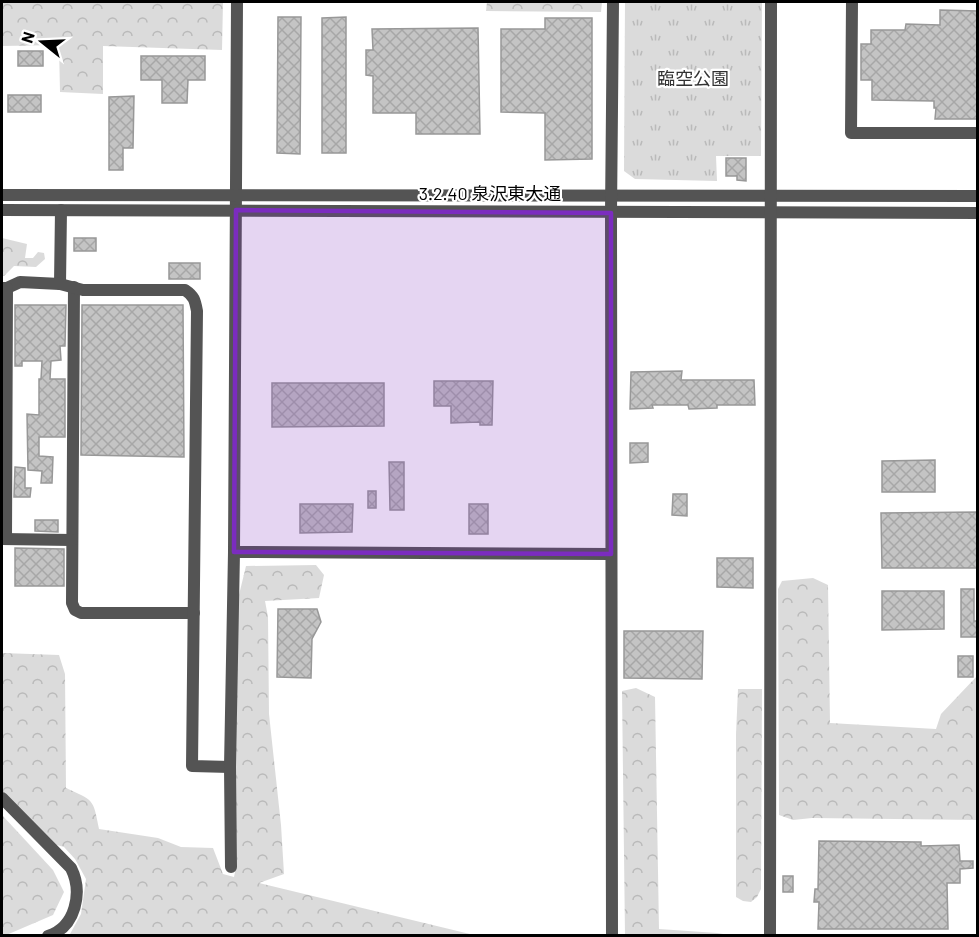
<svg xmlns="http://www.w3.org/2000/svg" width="979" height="937" viewBox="0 0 979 937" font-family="Barlow,'Noto Sans JP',sans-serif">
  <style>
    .grass { fill: url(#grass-tufts) }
    .forest { fill: url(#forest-crowns) }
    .building { fill: url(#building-cross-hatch); stroke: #989898; stroke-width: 1.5 }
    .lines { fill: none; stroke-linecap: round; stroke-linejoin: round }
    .minor { stroke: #545454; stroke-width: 12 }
    .marked { fill: #7b2cbf; fill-opacity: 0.2; stroke: #7b2cbf; stroke-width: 4.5; stroke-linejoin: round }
    .labels { text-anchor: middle; stroke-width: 4.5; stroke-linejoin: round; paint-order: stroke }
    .park-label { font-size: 18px; fill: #323232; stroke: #fff }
    .street-label { font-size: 18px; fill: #000; stroke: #fff }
  </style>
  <defs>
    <pattern id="grass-tufts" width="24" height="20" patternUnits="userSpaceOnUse" patternTransform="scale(1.5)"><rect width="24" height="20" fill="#dbdbdb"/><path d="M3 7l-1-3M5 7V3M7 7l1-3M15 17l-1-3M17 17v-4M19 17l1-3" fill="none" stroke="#bababa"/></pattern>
    <pattern id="forest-crowns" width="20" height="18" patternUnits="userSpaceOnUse" patternTransform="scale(1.5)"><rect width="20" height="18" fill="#dbdbdb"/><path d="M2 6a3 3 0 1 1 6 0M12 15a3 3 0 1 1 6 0" fill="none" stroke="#bababa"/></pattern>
    <pattern id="building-cross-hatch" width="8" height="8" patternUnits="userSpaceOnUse" patternTransform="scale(1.5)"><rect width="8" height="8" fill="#c4c4c4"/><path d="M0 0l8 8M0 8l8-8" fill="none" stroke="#a7a7a7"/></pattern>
  </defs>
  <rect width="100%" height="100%" fill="#fff"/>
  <path class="grass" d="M625 2H762L761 156H716L717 181 635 179 624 171Z"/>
  <g class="forest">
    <path d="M2 2H223L222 50 103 46V94L60 92 59 45 2 46Z"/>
    <path d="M487 2H602L601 12 486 11Z"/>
    <path d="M2 238 27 244 25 258H33L38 252 44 253 45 259 36 267 14 266 4 276H2Z"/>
    <path d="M316 565 324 575 319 598 265 601 268 617 269 714 281 825 284 874 259 883 474 935H64L70 934 81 914 86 879 75 859 64 847 53 844 2 791V653L59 655 65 674 66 788C94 801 93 798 99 829L158 838 181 847 213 848 223 874 234 877 237 862 235 791 238 599 246 566Z"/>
    <path d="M813 578 828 585 830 723 936 729 941 714 977 676V820L812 818 793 820 779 815 778 589 782 581Z"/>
    <path d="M636 688 655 697 659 929 717 933 729 935H625L622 691Z"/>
    <path d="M738 689H762L761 889 757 897 751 902 743 901 736 897V734Z"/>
    <path d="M2 815 53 870 64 892 53 915 4 936 2 935Z"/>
  </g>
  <g class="building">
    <path d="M940 10 978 11V119H935L936 108H934V101L872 100V80H861V44H871V30H905L906 24 940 25Z"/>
    <path d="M278 17H301L300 154 277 153Z"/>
    <path d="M346 17V153H322V18Z"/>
    <path d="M545 18H592V159L545 160V113L501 112V29H545Z"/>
    <path d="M478 28 480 134H416V113H373V76L366 75V50H373L372 29Z"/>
    <rect x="18" y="51" width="25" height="15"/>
    <path d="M141 56H205V80H188L187 103H162V80H141Z"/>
    <rect x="8" y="95" width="33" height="17"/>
    <path d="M134 96 133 148H123V170H109V97Z"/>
    <path d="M726 158H746V181L737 180V176H726Z"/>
    <rect x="74" y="238" width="22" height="13"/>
    <rect x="169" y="263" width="31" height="16"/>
    <path d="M15 305H66L65 346H60L61 360 51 361 50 379H65V437H39V456L53 457 52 483H41L42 471 28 470 27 414 39 415V379H41L42 361H22V366H15Z"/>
    <path d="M82 305H183L184 457 81 455Z"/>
    <path d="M682 371 681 380H754L755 405H717V408L689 409 688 405H652L653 408 630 409 631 372Z"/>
    <path d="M434 381H493L492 425H480V422L451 423V406H434Z"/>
    <path d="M272 383H384V426L272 427Z"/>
    <path d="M630 443H648V462L630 463Z"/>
    <path d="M935 460V492H882V461Z"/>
    <path d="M389 462H404V510H390Z"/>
    <path d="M15 467 25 468V488H31L30 497H14Z"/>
    <rect x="368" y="491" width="8" height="17"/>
    <path d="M673 494H687V516L672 515Z"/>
    <path d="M300 504H353L352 532 300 533Z"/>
    <rect x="469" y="504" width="19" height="30"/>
    <path d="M978 512V568H882L881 513Z"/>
    <path d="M35 520H58V532L35 531Z"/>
    <path d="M15 548 64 549V586H15Z"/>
    <path d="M717 558H753V588L717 587Z"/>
    <path d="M961 589H974V621H978V637H961Z"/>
    <path d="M882 591H944V629L882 630Z"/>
    <path d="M278 609H317L321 622 312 639 311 678 277 677Z"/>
    <path d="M624 631H703L702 679 624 678Z"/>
    <rect x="958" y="656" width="15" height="21"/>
    <path d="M819 841 921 842V846L959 845 960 861H973V868L960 869V883H947L948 929H818L819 902H814L815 889H818Z"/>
    <rect x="783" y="876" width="10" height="16"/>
  </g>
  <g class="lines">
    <g class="minor">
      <path d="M237 2 234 552 611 554"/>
      <path d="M852 2 851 133H978"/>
      <path d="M2 195 978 196"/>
      <path d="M2 210 978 213"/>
      <path d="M60 284 61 210"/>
      <path d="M74 287 72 603 75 610 81 613H194"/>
      <path d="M2 288H7L20 282 60 284 83 290H185C194 296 195 300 197 311L192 766 230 767"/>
      <path d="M2 539 72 540"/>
      <path d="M6 539 7 288"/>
      <path d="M2 798 71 868C83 892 76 927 48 936"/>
      <path d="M231 867 230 767 234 552"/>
      <path d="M612 936 611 213 613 2"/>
      <path d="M770 936 771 2"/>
    </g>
  </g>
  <path class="marked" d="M236 210 611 213V554L234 552Z"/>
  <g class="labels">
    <g class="park-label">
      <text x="693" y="85">臨空公園</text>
    </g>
    <g class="street-label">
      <text x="490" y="200">3.2.40 泉沢東大通</text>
    </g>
  </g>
  <rect width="979" height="937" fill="none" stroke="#000000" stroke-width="6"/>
  <g transform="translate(42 42) rotate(288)" stroke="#ffffff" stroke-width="4.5" paint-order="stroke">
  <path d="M0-4.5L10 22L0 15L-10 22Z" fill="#000000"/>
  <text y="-9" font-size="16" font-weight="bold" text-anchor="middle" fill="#000000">N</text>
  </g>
</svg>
